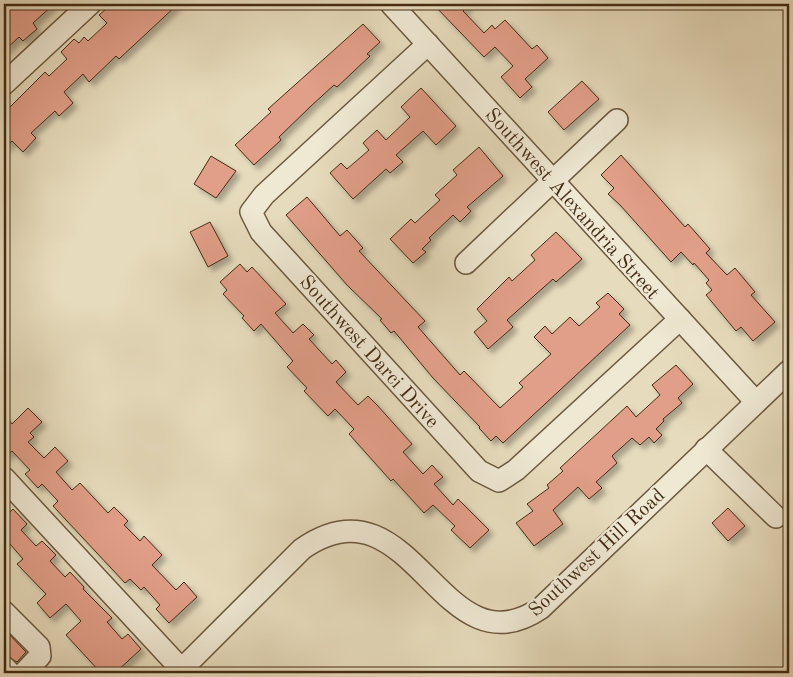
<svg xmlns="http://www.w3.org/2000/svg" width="793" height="677" viewBox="0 0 793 677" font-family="'Old Standard TT',serif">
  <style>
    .building { fill: #e19e88; stroke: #442c14; filter: url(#shadow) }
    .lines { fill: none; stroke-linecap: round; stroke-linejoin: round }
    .minor-casing { stroke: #6c583e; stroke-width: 24 }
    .minor { stroke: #efe8d3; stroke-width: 21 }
    .labels { text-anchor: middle; stroke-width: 4.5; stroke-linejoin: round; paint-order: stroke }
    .street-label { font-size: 20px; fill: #442c14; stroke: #efe8d3 }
  </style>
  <defs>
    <filter id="shadow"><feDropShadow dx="4.5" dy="4.5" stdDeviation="2.5" flood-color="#0004"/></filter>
  </defs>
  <rect width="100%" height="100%" fill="#e6dbbc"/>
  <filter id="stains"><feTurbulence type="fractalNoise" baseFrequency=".004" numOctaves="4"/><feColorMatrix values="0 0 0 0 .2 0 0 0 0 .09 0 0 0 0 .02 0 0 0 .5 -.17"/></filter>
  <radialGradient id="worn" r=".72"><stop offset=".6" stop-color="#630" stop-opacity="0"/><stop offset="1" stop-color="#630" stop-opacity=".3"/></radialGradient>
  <g class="building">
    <path d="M16 4 21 10 27 4H54L33 23 37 29 23 41 19 37 4 51V14Z"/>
    <path d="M112 4H178L119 59 116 56 89 82 83 74 64 92 73 103 59 116 55 111 31 133 36 138 23 152 12 141 4 149V113L45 72 49 76 67 59 61 52 74 39 79 43 84 37 88 41 107 23 99 15Z"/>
    <path d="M433 4H470L463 11 484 33 492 25 495 29 505 20 532 49 537 45 548 58 525 79 532 87 520 98 501 77 513 66 495 47 484 57Z"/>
    <path d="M363 24 380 42 367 54 370 56 337 87 334 85 311 106 279 137 281 140 254 165 235 145 271 112 268 109Z"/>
    <path d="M582 81 599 99 564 130 548 112Z"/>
    <path d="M421 88 456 126 436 145 423 131 396 155 403 162 390 173 386 169 353 199 330 173 341 163 347 169 369 150 363 143 377 130 386 140 410 117 401 107Z"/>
    <path d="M479 147 503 176 467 207 471 211 460 222 453 215 429 238 431 240 422 249 426 252 413 263 390 239 411 219 415 223 440 200 435 195 457 175 453 170Z"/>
    <path d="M621 155 685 227 688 224 710 249 706 253 727 275 735 268 755 292 751 295 775 322 753 341 741 327 736 331 706 295 712 290 706 283 709 280 694 263 693 265 681 252 671 262 620 205 608 194 614 188 601 175Z"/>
    <path d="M211 156 236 171 216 198 194 184Z"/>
    <path d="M307 197 340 236 347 230 363 248 359 251 425 321 418 327 460 375 464 371 500 408 523 387 519 383 551 354 534 337 545 326 552 334 570 317 579 326 600 307 596 303 608 293 624 309 619 314 630 325 503 443 496 436 491 441 479 428 480 427 433 378 394 331 391 333 380 320 382 319 347 285 286 215Z"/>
    <path d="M210 222 228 256 208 267 190 232Z"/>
    <path d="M556 232 582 259 556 282 553 279 507 320 513 327 488 349 474 332 487 321 477 309 509 277 512 281 535 260 531 255Z"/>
    <path d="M240 264 247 272 252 267 286 304 275 313 293 333 303 324 314 335 309 339 332 364 336 360 346 372 336 382 358 405 368 396 377 405 412 444 403 452 423 474 432 465 443 477 434 484 453 505 458 499 489 530 470 548 451 530 455 526 433 505 424 513 393 479 391 481 349 434 354 429 335 409 328 416 304 391 307 388 287 367 293 361 261 324 254 331 242 318 244 316 223 294 227 290 220 282Z"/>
    <path d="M676 365 693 384 678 398 682 403 663 419 664 421 656 429 662 435 654 443 649 437 640 445 632 438 612 456 617 463 596 482 602 488 589 499 578 487 553 510 563 524 534 546 516 523 533 511 527 504 549 488 547 485 563 471 560 468 627 406 636 417 660 395 652 385Z"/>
    <path d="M28 408 42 422 30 433 34 437 28 442 44 458 55 447 68 461 56 472 72 490 80 483 108 513 114 507 128 521 124 525 140 541 144 536 162 555 152 565 176 590 184 582 197 597 169 623 156 609 160 605 144 587 141 590 130 579 125 583 53 506 58 501 42 484 38 488 25 474 30 470 12 451 4 458V415L12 424Z"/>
    <path d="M728 508 745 526 728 541 712 523Z"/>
    <path d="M13 509 27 524 21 530 36 546 42 541 56 555 50 561 65 577 70 572 84 587 83 589 112 618 107 622 122 639 128 634 141 649 115 673H101L66 635 81 621 66 604 50 618 37 603 46 594 17 564 23 559 4 537V518Z"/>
    <path d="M4 629 26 652 17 662 4 655Z"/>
  </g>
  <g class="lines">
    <defs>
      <g id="minor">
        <path d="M391 4 756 402"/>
        <path d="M428 44 264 195 251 212 261 232 479 471 499 481 516 470 680 319"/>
        <path d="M4 84 90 4"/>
        <path d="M466 263 617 120"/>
        <path d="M706 449 776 517"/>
        <path d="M4 478 182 670"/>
        <path d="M4 612 39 647 40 656 24 673"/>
        <path d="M4 667 10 673"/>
        <path d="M178 673 302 549C413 471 440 677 541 608L789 371"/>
      </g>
    </defs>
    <use href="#minor" class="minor-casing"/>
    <use href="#minor" class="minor"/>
  </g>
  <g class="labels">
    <g class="street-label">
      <text transform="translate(573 203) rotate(48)" y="7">Southwest Alexandria Street</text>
      <text transform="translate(370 351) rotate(48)" y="7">Southwest Darci Drive</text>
      <text transform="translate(596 552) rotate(-43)" y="7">Southwest Hill Road</text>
    </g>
  </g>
  <rect width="793" height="677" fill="none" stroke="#e6dbbc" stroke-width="20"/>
  <rect x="5" y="5" width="783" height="667" fill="none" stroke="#442c14" stroke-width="2.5"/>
  <rect x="10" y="10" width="773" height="657" fill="none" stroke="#442c14"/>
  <rect width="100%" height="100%" filter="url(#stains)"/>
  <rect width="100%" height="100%" fill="url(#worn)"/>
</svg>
